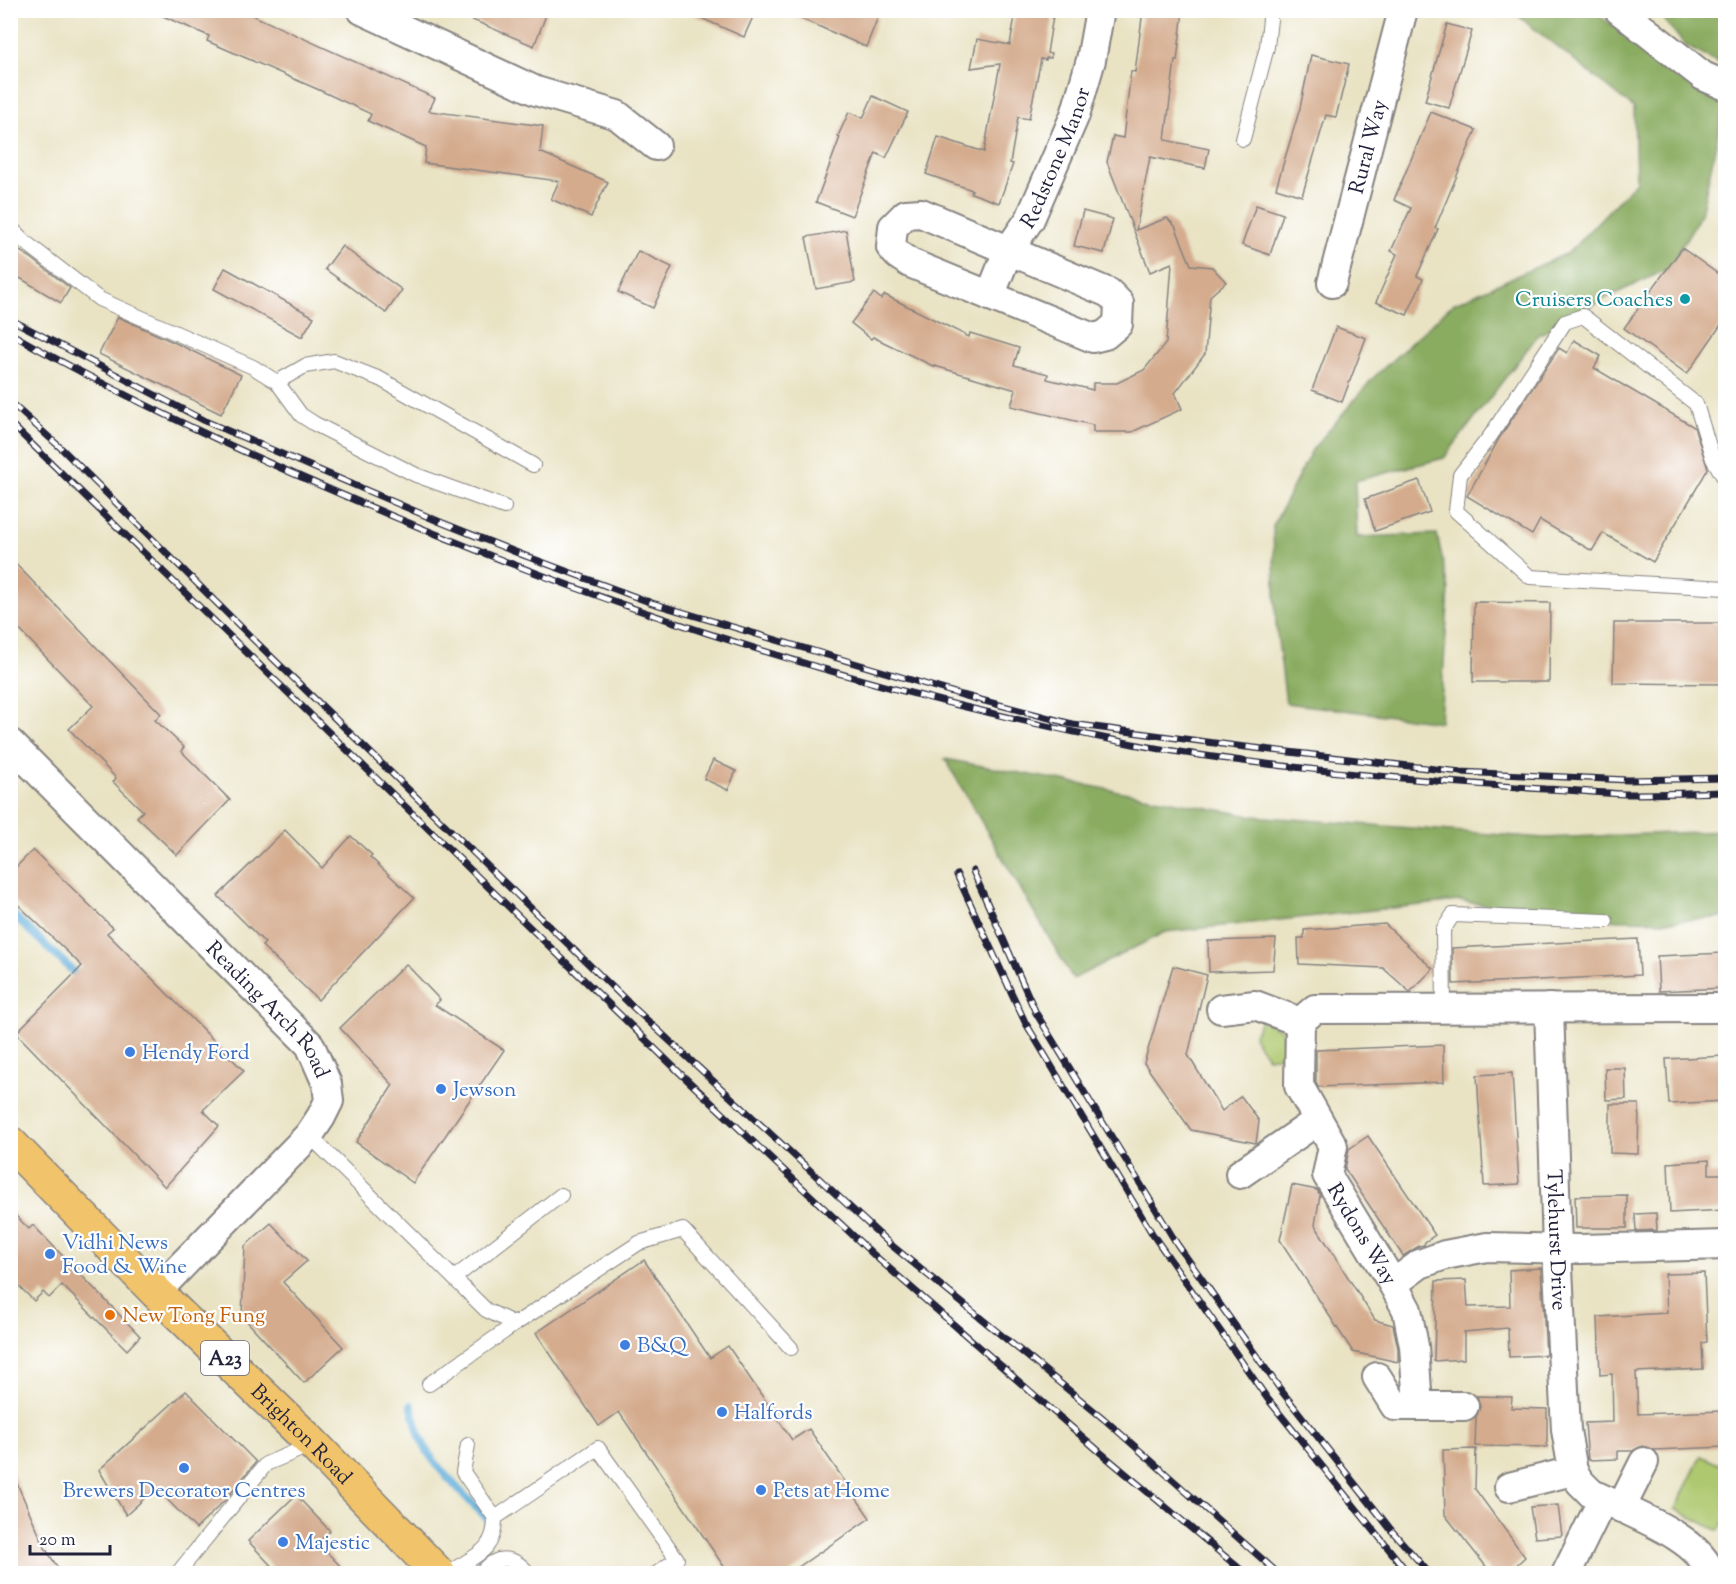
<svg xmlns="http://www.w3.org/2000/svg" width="1736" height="1584" viewBox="0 0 1736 1584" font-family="'Sorts Mill Goudy',serif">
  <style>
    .green { fill: #adc86e; stroke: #687554; stroke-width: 1.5 }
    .forest { fill: #8aac61; stroke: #56674e; stroke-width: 1.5 }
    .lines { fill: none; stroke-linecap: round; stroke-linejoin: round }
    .stream { stroke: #60add9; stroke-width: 8 }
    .building { fill: #d4ab8d }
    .service-casing { stroke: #868280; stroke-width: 16 }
    .minor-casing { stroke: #868280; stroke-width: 32 }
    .primary-casing { stroke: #868280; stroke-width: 36 }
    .service { stroke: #fff; stroke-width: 14 }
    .minor { stroke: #fff; stroke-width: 28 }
    .primary { stroke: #f1c36a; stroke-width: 33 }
    .rail-casing { stroke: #22223b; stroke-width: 7 }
    .rail { stroke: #fff; stroke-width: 4.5; stroke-dasharray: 14; stroke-linecap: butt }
    .culture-dot { fill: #0f9aa8; stroke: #fff; stroke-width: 2 }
    .shop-dot { fill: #3f7fe0; stroke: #fff; stroke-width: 2 }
    .food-dot { fill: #e8710a; stroke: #fff; stroke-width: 2 }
    .labels { text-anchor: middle; stroke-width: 4.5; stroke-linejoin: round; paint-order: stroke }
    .shield { fill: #fff; stroke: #646476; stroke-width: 1.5 }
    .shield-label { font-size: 20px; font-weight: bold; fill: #22223b }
    .street-label { font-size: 21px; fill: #22223b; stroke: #fff }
    .culture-label { font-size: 21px; fill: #0d838f; stroke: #fff; text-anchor: end }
    .shop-label { font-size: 21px; fill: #366cbe; stroke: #fff; text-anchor: start }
    .food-label { font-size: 21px; fill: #c56008; stroke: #fff; text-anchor: start }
  </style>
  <rect width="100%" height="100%" fill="#fff"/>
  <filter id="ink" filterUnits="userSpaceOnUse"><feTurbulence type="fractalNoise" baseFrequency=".0167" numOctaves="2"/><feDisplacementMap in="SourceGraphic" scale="12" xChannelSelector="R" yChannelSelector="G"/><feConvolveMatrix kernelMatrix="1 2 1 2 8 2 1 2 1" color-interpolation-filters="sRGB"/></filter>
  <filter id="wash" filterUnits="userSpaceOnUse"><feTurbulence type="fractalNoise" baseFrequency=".008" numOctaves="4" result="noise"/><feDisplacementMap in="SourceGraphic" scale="24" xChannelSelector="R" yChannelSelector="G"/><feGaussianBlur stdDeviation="1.35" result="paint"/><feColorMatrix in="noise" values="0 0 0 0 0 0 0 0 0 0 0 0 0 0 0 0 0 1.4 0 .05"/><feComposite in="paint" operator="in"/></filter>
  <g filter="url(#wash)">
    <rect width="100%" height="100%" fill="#e9e3c4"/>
    <g class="green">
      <path d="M1262 1018 1282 1031 1284 1055 1267 1057 1253 1037Z"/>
      <path d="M1701 1456 1725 1467V1518L1719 1531 1675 1509Z"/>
    </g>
    <g class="forest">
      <path d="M1722 10 1725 12V66L1687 47 1656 11Z"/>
      <path d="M1512 11H1592L1725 102 1701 214 1668 269 1604 299 1538 335 1444 458 1355 481 1357 537 1437 534 1449 590 1440 722 1286 703 1276 625 1273 526 1312 450 1373 378 1453 304 1568 253 1636 182 1634 108Z"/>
      <path d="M945 759 1252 816 1544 838 1725 831V917L1672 921 1621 920 1551 915 1459 901 1165 932 1073 979Z"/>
    </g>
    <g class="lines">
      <g class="stream">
        <path d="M10 912 75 973"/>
        <path d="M411 1405C415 1416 417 1430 422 1441 434 1468 470 1501 491 1522"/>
      </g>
    </g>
    <g id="blocks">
      <g class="building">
        <path d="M149 10H241L435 98 429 111 543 126 540 152 608 182 606 187H605L591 217 551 199 559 181 424 163 426 147 368 121 371 114 317 89 207 41 209 36Z"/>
        <path d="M449 10H548L534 46Z"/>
        <path d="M683 10H756L744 37Z"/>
        <path d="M781 10H864L878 17 866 47Z"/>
        <path d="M1016 10H1054L1047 53 1051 54V58H1046V60L1041 59 1029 119 1018 117 1010 163 1013 164 999 203 971 193 972 190 926 174 938 137 984 152 1000 64 971 68 977 39 1010 45Z"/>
        <path d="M1143 10H1183L1177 61 1175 60 1165 140 1209 149 1205 168 1150 157 1136 230 1167 218 1175 226 1191 265 1212 267 1226 282 1210 296 1205 354 1175 393 1182 409 1132 432H1093V425L1011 406 1016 390 935 366V367L873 337 871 339 851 323 874 293 881 299 885 295 969 337 970 333 1019 348 1014 365 1048 374 1047 379 1093 390V383H1117L1144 370 1166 343 1172 263 1150 272 1107 162 1113 136 1123 138 1131 71 1135 72Z"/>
        <path d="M1447 24 1472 31 1449 108 1425 101Z"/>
        <path d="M1311 55 1349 64 1336 117 1326 115 1302 196 1276 188 1300 108Z"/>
        <path d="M873 96 908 112 886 158 876 153 852 216 816 202 840 137 838 136 849 112 863 118Z"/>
        <path d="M1431 112 1476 130 1435 228 1438 229 1417 276 1423 279 1407 315 1376 302 1397 254 1391 251 1411 208 1394 200Z"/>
        <path d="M1256 205 1283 214 1270 255 1242 245Z"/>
        <path d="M1083 211 1113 219 1104 253 1074 246Z"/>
        <path d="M846 230 855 282 816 289 806 237Z"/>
        <path d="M10 245 30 257 70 288 61 303 10 272Z"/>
        <path d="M342 246 402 290 386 313 325 269Z"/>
        <path d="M1682 248 1725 279V319L1687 374 1624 328Z"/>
        <path d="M638 251 672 267 653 308 618 292Z"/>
        <path d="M225 268 314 317 302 337 214 289Z"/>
        <path d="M118 317 180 345 241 375 221 414 99 354Z"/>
        <path d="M1336 327 1366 338 1342 402 1312 390Z"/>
        <path d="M1574 340 1601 356 1594 368 1694 427 1708 469 1653 562 1603 533 1592 551 1540 520 1532 535 1467 496 1500 437 1559 348 1567 353Z"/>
        <path d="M1419 480 1430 512 1375 531 1365 499Z"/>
        <path d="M10 558 161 714 155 720 184 747 181 751 230 800 177 855 137 817 143 811 113 782 116 778 69 729 93 706 10 620Z"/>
        <path d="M1474 602 1550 603 1549 682H1473Z"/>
        <path d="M1614 623H1725V684L1613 683Z"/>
        <path d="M713 760 736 771 728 790 704 779Z"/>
        <path d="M285 830 322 868 351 836 372 855 370 857 414 898 318 1000 262 946 265 943 218 896Z"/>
        <path d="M33 850 113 928 107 933 244 1071 203 1110 219 1126 165 1187 16 1033 82 966 10 897V873Z"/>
        <path d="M1385 924 1433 969 1410 992 1383 968 1299 964 1298 938H1304V930Z"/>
        <path d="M1276 939 1273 970 1209 972 1208 941Z"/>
        <path d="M1638 939 1640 975 1453 984 1452 948Z"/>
        <path d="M1725 953V988L1659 991 1657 956Z"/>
        <path d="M406 964 440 1000 435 1005 504 1050 413 1183 356 1142 393 1085 340 1028Z"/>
        <path d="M1173 966 1207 975 1188 1055 1222 1111 1241 1096 1259 1121 1256 1143 1191 1130 1144 1063Z"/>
        <path d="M1443 1045 1444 1082 1318 1087 1316 1082V1050Z"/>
        <path d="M1725 1056V1101L1669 1104 1666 1059Z"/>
        <path d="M1605 1068H1625L1626 1099 1606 1100Z"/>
        <path d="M1512 1073 1519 1184 1484 1186 1477 1075Z"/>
        <path d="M1610 1104H1639L1638 1154 1610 1153Z"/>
        <path d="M1368 1136 1435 1235 1425 1242 1424 1245 1419 1246 1403 1256 1345 1169 1349 1149Z"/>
        <path d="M1709 1160V1174H1725V1210L1670 1213 1668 1163Z"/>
        <path d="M1292 1185 1317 1190 1320 1195 1315 1225 1375 1320 1393 1325 1398 1348V1362L1353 1352 1280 1240Z"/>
        <path d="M1627 1195V1228H1576L1575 1196Z"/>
        <path d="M10 1210 29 1229 33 1225 140 1336 127 1350 62 1285 49 1298 43 1292 34 1301 10 1277Z"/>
        <path d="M1656 1213 1657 1230 1636 1231 1635 1214Z"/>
        <path d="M271 1223 307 1261 283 1282 343 1347 304 1383 242 1316 245 1246Z"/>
        <path d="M644 1260 710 1358 728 1346 792 1440 809 1429 870 1518 788 1574H729L619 1412 599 1426 536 1333Z"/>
        <path d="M1541 1268 1546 1355 1509 1357 1508 1328 1464 1332V1359L1434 1361 1436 1281 1466 1280 1468 1307 1510 1306 1509 1270Z"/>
        <path d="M1704 1273 1707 1342 1702 1343 1703 1369 1636 1372 1638 1414 1725 1411V1447L1654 1450 1642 1446 1633 1451H1618V1459L1588 1460 1585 1423 1613 1422 1612 1374 1600 1375 1598 1317 1667 1313 1665 1274Z"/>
        <path d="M186 1391 256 1462 226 1499 196 1529 156 1488 126 1515 99 1470Z"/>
        <path d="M1477 1396 1512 1397 1511 1408 1547 1409V1447L1475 1446 1476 1417 1480 1407Z"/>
        <path d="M1476 1449 1475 1489 1525 1557 1507 1574H1492L1445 1515 1443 1450Z"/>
        <path d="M10 1467 45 1548 62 1574H10Z"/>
        <path d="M296 1495 330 1531 318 1543 348 1574H279L248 1541Z"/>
        <path d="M1558 1505 1562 1536 1535 1538 1530 1507Z"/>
      </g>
    </g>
  </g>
  <g filter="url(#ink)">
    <use href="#blocks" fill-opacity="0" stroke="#868280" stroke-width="1.5"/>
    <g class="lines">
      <defs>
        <g id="service">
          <path d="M1243 139 1267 47 1271 10"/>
          <path d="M10 227 25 242 99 299 253 367 277 382 301 415 315 424 416 475 504 507"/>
          <path d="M277 382 305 366 334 361 380 379 533 465"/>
          <path d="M1726 481 1713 459 1696 404 1583 316 1565 322 1491 435 1460 475 1456 511 1530 577 1726 588"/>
          <path d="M1444 1008 1443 930 1453 915 1606 921"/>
          <path d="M309 1135 486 1310 515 1324 639 1243 683 1230 791 1348"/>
          <path d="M454 1278 561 1195"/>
          <path d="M429 1384 515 1324"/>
          <path d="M468 1445 463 1472 495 1518"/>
          <path d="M177 1574 266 1464 311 1445"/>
          <path d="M447 1574C472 1556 495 1554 495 1518L598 1448 677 1559 656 1574"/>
          <path d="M481 1574C496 1554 514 1555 529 1574"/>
        </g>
        <g id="minor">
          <path d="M362 10 536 91 617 115 656 146"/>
          <path d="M1619 10 1703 76 1726 86"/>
          <path d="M921 213 1109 293 1119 303 1118 324 1105 335 1093 338 910 263 898 255 891 247 893 227 906 214Z"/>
          <path id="s1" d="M1332 283 1403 10"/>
          <path id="s2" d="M990 296 1008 251 1030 219 1075 115 1091 60 1100 10"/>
          <path id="s3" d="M10 743 310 1045 327 1084 329 1101 321 1117 309 1135 156 1292"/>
          <path id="s4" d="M1549 1008 1557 1248 1566 1430 1573 1471 1580 1482 1591 1493C1625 1512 1699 1535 1711 1574"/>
          <path id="s5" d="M1726 1008 1315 1009 1300 1022 1299 1086 1333 1146 1327 1175 1393 1284 1420 1264 1445 1255 1487 1247 1580 1249 1726 1245"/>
          <path d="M1221 1009 1255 1005 1300 1022"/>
          <path d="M1240 1174 1317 1121"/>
          <path d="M1393 1284 1407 1310 1414 1346 1418 1406"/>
          <path d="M1377 1377 1395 1406H1464"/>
          <path d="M1509 1487 1573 1471"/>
          <path d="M1621 1508 1644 1462"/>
          <path d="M1566 1574 1603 1499"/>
        </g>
        <g id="primary">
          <path id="s6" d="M10 1143 156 1292 313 1444 439 1574"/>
        </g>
      </defs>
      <use href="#service" class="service-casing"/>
      <use href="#minor" class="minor-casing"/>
      <use href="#primary" class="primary-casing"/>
      <use href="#service" class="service"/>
      <use href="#minor" class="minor"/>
      <use href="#primary" class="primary"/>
      <defs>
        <g id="rail">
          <path d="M10 319 205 421 438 521 523 555 652 603 962 695 1072 724 1237 746 1461 772 1628 780 1726 778"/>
          <path d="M10 333C143 409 285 472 426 530 654 623 891 697 1133 744 1207 758 1282 766 1356 774 1419 780 1482 785 1545 789 1572 790 1599 793 1626 794 1659 794 1692 793 1726 792"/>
          <path d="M10 402 62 449 253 639 634 1008 890 1244 1104 1419 1279 1574"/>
          <path d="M10 423 681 1074 875 1256 1101 1453 1246 1574"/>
          <path d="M973 871 1036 1013 1177 1244 1280 1389 1392 1531 1430 1574"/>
          <path d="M957 875 1025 1022 1153 1235 1267 1398 1409 1574"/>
        </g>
      </defs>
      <use href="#rail" class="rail-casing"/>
      <use href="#rail" class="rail"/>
    </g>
  </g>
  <circle class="culture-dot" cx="1685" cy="299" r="6"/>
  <g class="shop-dot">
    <circle cx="130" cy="1052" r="6"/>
    <circle cx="441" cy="1089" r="6"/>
    <circle cx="50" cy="1254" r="6"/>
    <circle cx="625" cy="1345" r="6"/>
    <circle cx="722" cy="1412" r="6"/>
    <circle cx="184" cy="1468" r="6"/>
    <circle cx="761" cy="1490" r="6"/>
    <circle cx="283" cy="1542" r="6"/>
  </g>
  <circle class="food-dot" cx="110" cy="1315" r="6"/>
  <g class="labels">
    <rect class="shield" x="201" y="1341" width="48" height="34" rx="4.5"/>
    <g class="shield-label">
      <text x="225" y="1365">A23</text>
    </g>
    <g class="street-label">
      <text dy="7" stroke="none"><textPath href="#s1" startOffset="141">Rural Way</textPath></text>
      <text dy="7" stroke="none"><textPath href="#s2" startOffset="154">Redstone Manor</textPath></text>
      <text dy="7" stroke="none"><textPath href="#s3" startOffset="372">Reading Arch Road</textPath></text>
      <text dy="7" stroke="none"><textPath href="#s5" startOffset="662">Rydons Way</textPath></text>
      <text dy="7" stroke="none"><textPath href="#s4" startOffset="232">Tylehurst Drive</textPath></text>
      <text dy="7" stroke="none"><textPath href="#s6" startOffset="412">Brighton Road</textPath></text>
    </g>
    <g class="culture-label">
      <text x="1673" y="306">Cruisers Coaches</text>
    </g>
    <g class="shop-label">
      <text x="142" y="1059">Hendy Ford</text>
      <text x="453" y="1096">Jewson</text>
      <text x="62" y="1249">Vidhi News<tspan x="62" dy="24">Food &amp; Wine</tspan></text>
      <text x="637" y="1352">B&amp;Q</text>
      <text x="734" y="1419">Halfords</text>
      <text x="184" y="1497" text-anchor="middle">Brewers Decorator Centres</text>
      <text x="773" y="1497">Pets at Home</text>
      <text x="295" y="1549">Majestic</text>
    </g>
    <g class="food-label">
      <text x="122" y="1322">New Tong Fung</text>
    </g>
  </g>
  <rect width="1736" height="1584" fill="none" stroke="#fff" stroke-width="36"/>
  <path d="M30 1545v9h80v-9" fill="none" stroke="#22223b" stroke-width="3"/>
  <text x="39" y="1545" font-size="18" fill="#22223b" stroke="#ffffff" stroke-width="4.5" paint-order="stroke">20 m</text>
</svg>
